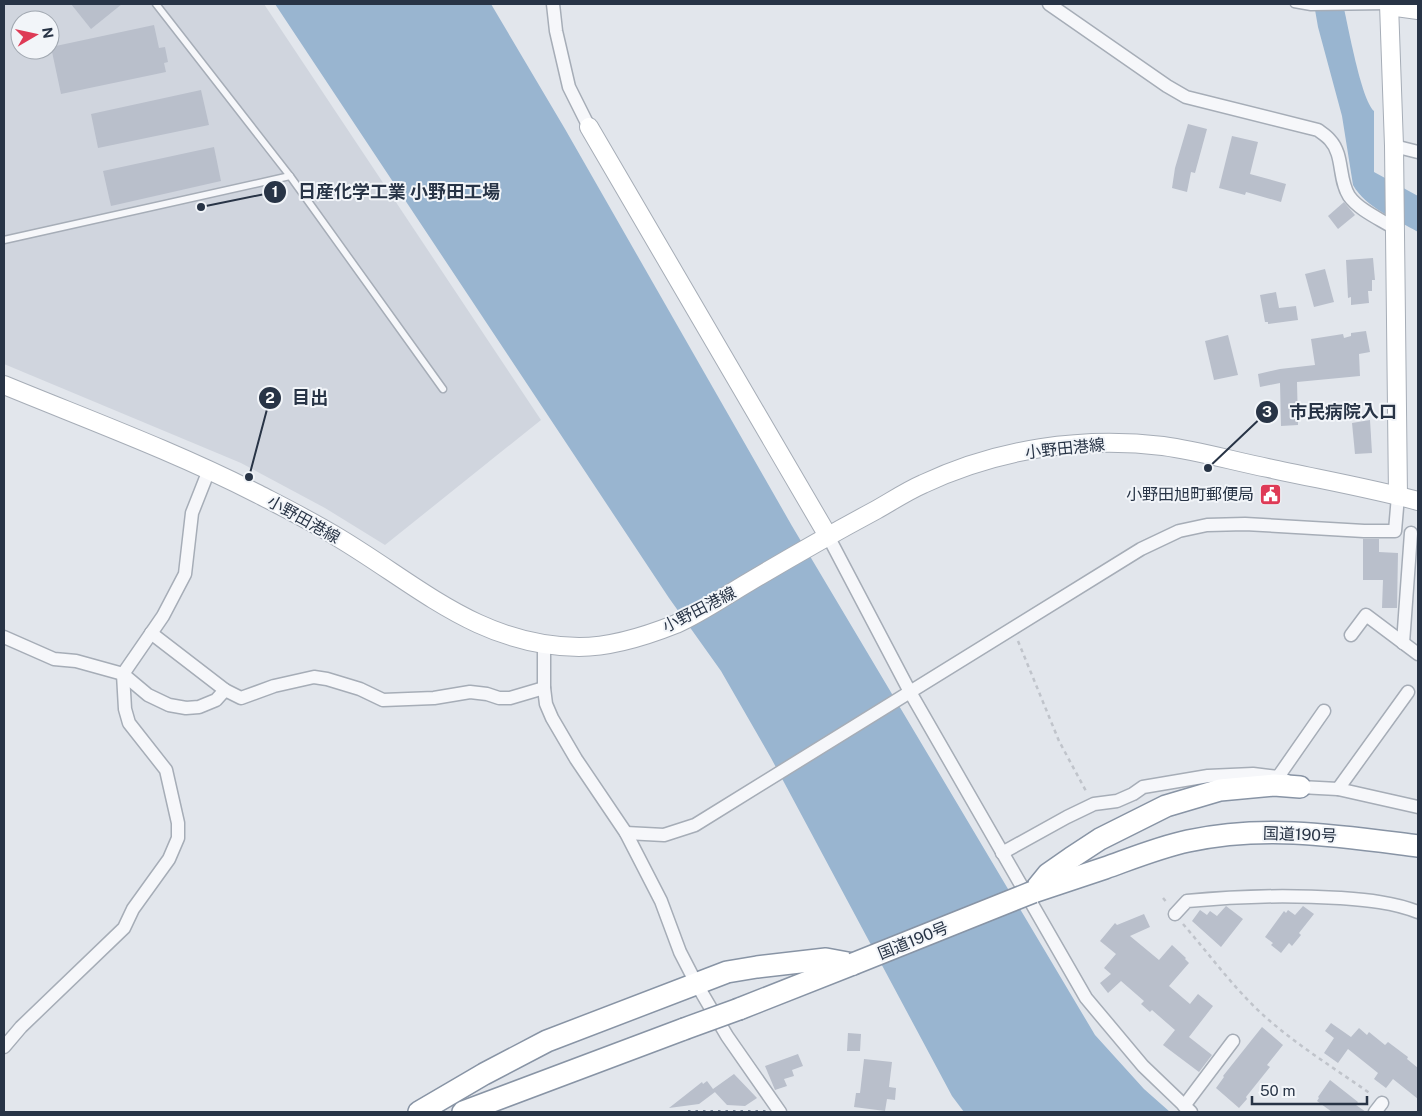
<svg xmlns="http://www.w3.org/2000/svg" width="1422" height="1116" viewBox="0 0 1422 1116" font-family="'Public Sans','Noto Sans JP',sans-serif">
  <style>
    .built { fill: #d0d5de; fill-rule: evenodd }
    .water { fill: #99b5d0 }
    .building { fill: #b9bfcb }
    .lines { fill: none; stroke-linecap: round; stroke-linejoin: round }
    .lane-casing { stroke: #a6adb7; stroke-width: 9 }
    .street-casing { stroke: #a6adb7; stroke-width: 15 }
    .secondary-casing { stroke: #a6adb7; stroke-width: 20 }
    .highway-casing { stroke: #8894a5; stroke-width: 24 }
    .path { stroke: #c0c4cb; stroke-width: 2.5; stroke-dasharray: 4 4; stroke-linecap: butt }
    .lane { stroke: #f6f7fa; stroke-width: 6 }
    .street { stroke: #f6f7fa; stroke-width: 12 }
    .secondary { stroke: #fff; stroke-width: 18 }
    .highway { stroke: #fff; stroke-width: 21 }
    .rail { stroke: #7a8698; stroke-width: 4; stroke-dasharray: 2.5 5; stroke-linecap: butt }
    .highway-bridge-casing { stroke: #8894a5; stroke-width: 24; stroke-linecap: butt }
    .highway-bridge { stroke: #fff; stroke-width: 21 }
    .labels { text-anchor: middle; stroke-width: 4; stroke-linejoin: round; paint-order: stroke }
    .street-label { font-size: 16px; fill: #283446; stroke: #f2f5f9 }
    .poi-label { font-size: 16px; fill: #283446; stroke: #f2f5f9; text-anchor: end }
    .leader { fill: none; stroke: #283446; stroke-width: 2 }
    .callout-dot { fill: #283446; stroke: #f2f5f9; stroke-width: 2 }
    .mark-label { font-size: 15px; text-anchor: middle; font-weight: bold; fill: #fff }
    .callout-label { font-size: 18px; text-anchor: middle; font-weight: bold; fill: #283446; stroke: #f2f5f9; stroke-width: 4; stroke-linejoin: round; paint-order: stroke }
  </style>
  <rect width="100%" height="100%" fill="#e2e6ec"/>
  <path class="built" d="M4 4H264L541 420 385 545 325 508 241 463 4 364ZM20 20H50V50H20Z"/>
  <g class="water">
    <path d="M275 4H491L565 129 792 526 1095 1035 1144 1089 1170 1112H964L952 1096 771 758 721 671 669 598Z"/>
    <path d="M1314 4H1343C1348 25 1361 99 1374 111V172L1418 196V232C1396 219 1366 208 1353 185L1342 116 1318 27Z"/>
  </g>
  <g class="building">
    <path d="M71 4H122L91 29Z"/>
    <path d="M154 25 159 48 165 47 168 62 164 63 166 72 61 94 51 47Z"/>
    <path d="M201 90 209 125 98 148 91 114Z"/>
    <path d="M1188 124 1207 129 1195 173 1191 172 1187 192 1172 188 1175 168Z"/>
    <path d="M1232 136 1258 142 1250 174 1286 184 1281 202 1246 192 1245 195 1219 188Z"/>
    <path d="M214 147 221 181 111 206 103 171Z"/>
    <path d="M1344 202 1355 215 1338 229 1328 216Z"/>
    <path d="M1373 258 1375 280H1372V291H1368L1369 303 1351 305V297L1348 298 1346 260Z"/>
    <path d="M1325 269 1334 302 1314 307 1305 274Z"/>
    <path d="M1276 292 1279 308 1296 306 1298 320 1268 324V322H1265L1260 295Z"/>
    <path d="M1366 331 1370 352 1359 354 1360 376 1297 382 1298 425 1281 426 1280 383 1260 387 1258 374 1280 369 1315 365 1311 339 1343 334 1344 338 1351 336V333Z"/>
    <path d="M1228 335 1238 375 1214 380 1205 341Z"/>
    <path d="M1370 420 1372 453 1355 454 1352 423Z"/>
    <path d="M1363 539H1379V552L1398 553 1397 608H1382L1383 580H1363Z"/>
    <path d="M1226 906 1243 919 1221 947 1192 921 1200 910 1207 915 1210 911 1217 916Z"/>
    <path d="M1303 906 1314 914 1299 933 1301 935 1292 946 1289 943 1281 953 1271 945 1273 943 1265 937 1284 911 1286 913 1288 910 1295 915Z"/>
    <path d="M1144 914 1150 927 1130 936 1159 960 1172 945 1186 958 1185 959 1189 963 1169 986 1190 1004 1198 994 1213 1006 1189 1037 1212 1055 1199 1072 1163 1045 1175 1030 1152 1010 1150 1012 1141 1004 1144 1001 1121 981 1108 993 1100 983 1111 974 1104 968 1116 954 1100 941 1115 923 1117 925Z"/>
    <path d="M1331 1023 1351 1037 1359 1028 1367 1035 1369 1032 1385 1045 1388 1042 1408 1057 1407 1059 1418 1068V1099L1393 1079 1386 1088 1374 1079 1378 1073 1348 1049 1338 1063 1324 1053 1334 1038 1325 1031Z"/>
    <path d="M1262 1027 1283 1045 1267 1065 1270 1067 1246 1097 1247 1099 1239 1108 1216 1088 1224 1077 1223 1076Z"/>
    <path d="M848 1033 861 1034 860 1051H847Z"/>
    <path d="M798 1054 803 1066 792 1070 794 1076 784 1079 787 1086 775 1090 765 1066Z"/>
    <path d="M864 1059 892 1062 889 1087 896 1088 895 1100 887 1099 885 1111 854 1107 856 1093H860Z"/>
    <path d="M734 1074 757 1098 745 1106 727 1105 713 1090 715 1092 699 1104 669 1108 702 1082 703 1084 707 1081 713 1089Z"/>
    <path d="M1330 1080 1358 1102 1356 1105 1366 1112H1332L1317 1101 1319 1098 1318 1097Z"/>
  </g>
  <g class="lines">
    <defs>
      <g id="lane">
        <path d="M156 4 290 176 443 389"/>
        <path d="M1294 4 1311 7 1388 6"/>
        <path d="M4 240 290 176"/>
      </g>
      <g id="street">
        <path d="M553 4 556 31 569 87 589 127"/>
        <path d="M1049 4 1167 86 1186 97 1318 130C1322 133 1327 136 1330 140 1344 155 1338 179 1349 196 1359 210 1380 219 1394 228"/>
        <path d="M1394 146 1418 152"/>
        <path d="M828 536 910 692 1086 998 1143 1066 1191 1112"/>
        <path d="M151 633 225 690"/>
        <path d="M1351 635 1366 615 1418 654"/>
        <path d="M4 637 54 659 76 661 123 674 148 695 169 705 186 708 199 707 216 700 225 690 241 698 274 686 314 677 327 679 360 689 383 700 434 698 470 692 487 694 499 698H510L544 688"/>
        <path d="M1403 643 1411 533"/>
        <path d="M544 644V688L546 704 552 718 576 759 626 833 661 901 680 952 696 983 727 1036 780 1112"/>
        <path d="M1278 777 1324 711"/>
        <path d="M1338 789 1408 692"/>
        <path d="M626 833 664 835 695 825 1141 549 1179 531 1207 525 1245 524 1364 531H1395L1398 496"/>
        <path d="M1002 853 1067 817 1094 804 1117 801 1133 794 1143 787 1208 776 1253 774 1278 777 1300 787 1338 789 1418 807"/>
        <path d="M1175 914 1187 901C1238 896 1289 895 1340 898 1366 900 1393 902 1418 912"/>
        <path d="M4 1047 21 1027 124 928 133 909 169 859 178 838V823L166 770 129 723 125 709 123 674 163 616 185 574 192 513 209 470"/>
        <path d="M1184 1106 1233 1041"/>
        <path d="M1375 1112 1382 1103"/>
      </g>
      <g id="secondary">
        <path d="M1389 4 1394 146 1398 496"/>
        <path d="M1389 6 1418 10"/>
        <path d="M589 127 828 536"/>
        <path d="M4 385C89 420 176 452 258 494 285 508 313 522 339 538 419 586 480 646 579 647 612 647 646 636 676 624 701 613 725 596 749 582 791 557 833 533 876 510 892 501 907 491 923 484 997 449 1082 436 1163 446 1199 451 1233 461 1268 468 1318 479 1369 488 1418 501"/>
      </g>
      <g id="highway">
        <path d="M1035 890 1048 874 1071 858 1100 839 1166 806 1220 790 1274 785 1300 787"/>
        <path d="M1033 892C1057 884 1081 876 1105 868 1133 858 1160 847 1188 841 1267 824 1340 836 1418 846"/>
        <path d="M739 1009 853 964"/>
        <path d="M419 1112 484 1074 547 1041 727 972 757 967 826 959 853 964"/>
        <path d="M463 1112 684 1029"/>
      </g>
    </defs>
    <use href="#lane" class="lane-casing"/>
    <use href="#street" class="street-casing"/>
    <use href="#secondary" class="secondary-casing"/>
    <use href="#highway" class="highway-casing"/>
    <g class="path">
      <path d="M1018 641 1059 741 1087 793"/>
      <path d="M1163 898 1168 904"/>
      <path d="M1183 924C1209 954 1233 987 1262 1014 1295 1044 1334 1068 1371 1094"/>
    </g>
    <use href="#lane" class="lane"/>
    <use href="#street" class="street"/>
    <use href="#secondary" class="secondary"/>
    <use href="#highway" class="highway"/>
    <path class="rail" d="M688 1112H767"/>
    <defs>
      <g id="highway-bridge">
        <path d="M853 964 1033 892"/>
        <path d="M684 1029 739 1009"/>
      </g>
    </defs>
    <use href="#highway-bridge" class="highway-bridge-casing"/>
    <use href="#highway-bridge" class="highway-bridge"/>
  </g>
  <defs>
    <symbol id="civic-square" viewBox="-11 -11 22 22"><rect x="-9" y="-9" width="18" height="18" rx="4" fill="#de3a56" stroke="#f2f5f9"/><path d="M-.6-6.5H3V-4.5H.6V-3L4-1V1h2V6H-6V1h2V-1L-.6-3ZM-1.2 2.5V6h2.4V2.5Z" fill="#fff"/></symbol>
  </defs>
  <g fill-rule="evenodd">
    <use href="#civic-square" x="1258" y="482" width="25" height="25"/>
  </g>
  <g class="labels">
    <g class="street-label">
      <text transform="translate(1065 448) rotate(-6)" y="6">小野田港線</text>
      <text transform="translate(304 519) rotate(29)" y="6">小野田港線</text>
      <text transform="translate(699 609) rotate(-27)" y="6">小野田港線</text>
      <text transform="translate(1300 834) rotate(2)" y="6">国道190号</text>
      <text transform="translate(913 940) rotate(-22)" y="6">国道190号</text>
    </g>
    <g class="poi-label">
      <text x="1254" y="500">小野田旭町郵便局</text>
    </g>
  </g>
  <path class="leader" d="M201 207L275 192M249 477L270 398M1208 468L1267 412"/>
  <g class="callout-dot">
    <circle cx="201" cy="207" r="5"/>
    <circle cx="249" cy="477" r="5"/>
    <circle cx="1208" cy="468" r="5"/>
    <circle cx="275" cy="192" r="12"/>
    <circle cx="270" cy="398" r="12"/>
    <circle cx="1267" cy="412" r="12"/>
  </g>
  <g class="mark-label">
    <text x="275" y="197">1</text>
    <text x="270" y="403">2</text>
    <text x="1267" y="417">3</text>
  </g>
  <g class="callout-label">
    <text x="399" y="198">日産化学工業 小野田工場</text>
    <text x="310" y="404">目出</text>
    <text x="1343" y="418">市民病院入口</text>
  </g>
  <rect width="1422" height="1116" fill="none" stroke="#283446" stroke-width="10"/>
  <g transform="translate(35 35) rotate(81)"><circle r="24" fill="#f2f5f9" stroke="#a1a8b1"/>
  <path d="M0-4L9 19L0 12L-9 19Z" fill="#de3a56"/>
  <text y="-8" font-size="14" font-weight="bold" text-anchor="middle" fill="#283446">N</text>
  </g>
  <path d="M1252 1096v8h115v-8" fill="none" stroke="#283446" stroke-width="2.5"/>
  <text x="1260" y="1096" font-size="15" fill="#283446" stroke="#f2f5f9" stroke-width="4" paint-order="stroke">50 m</text>
</svg>
